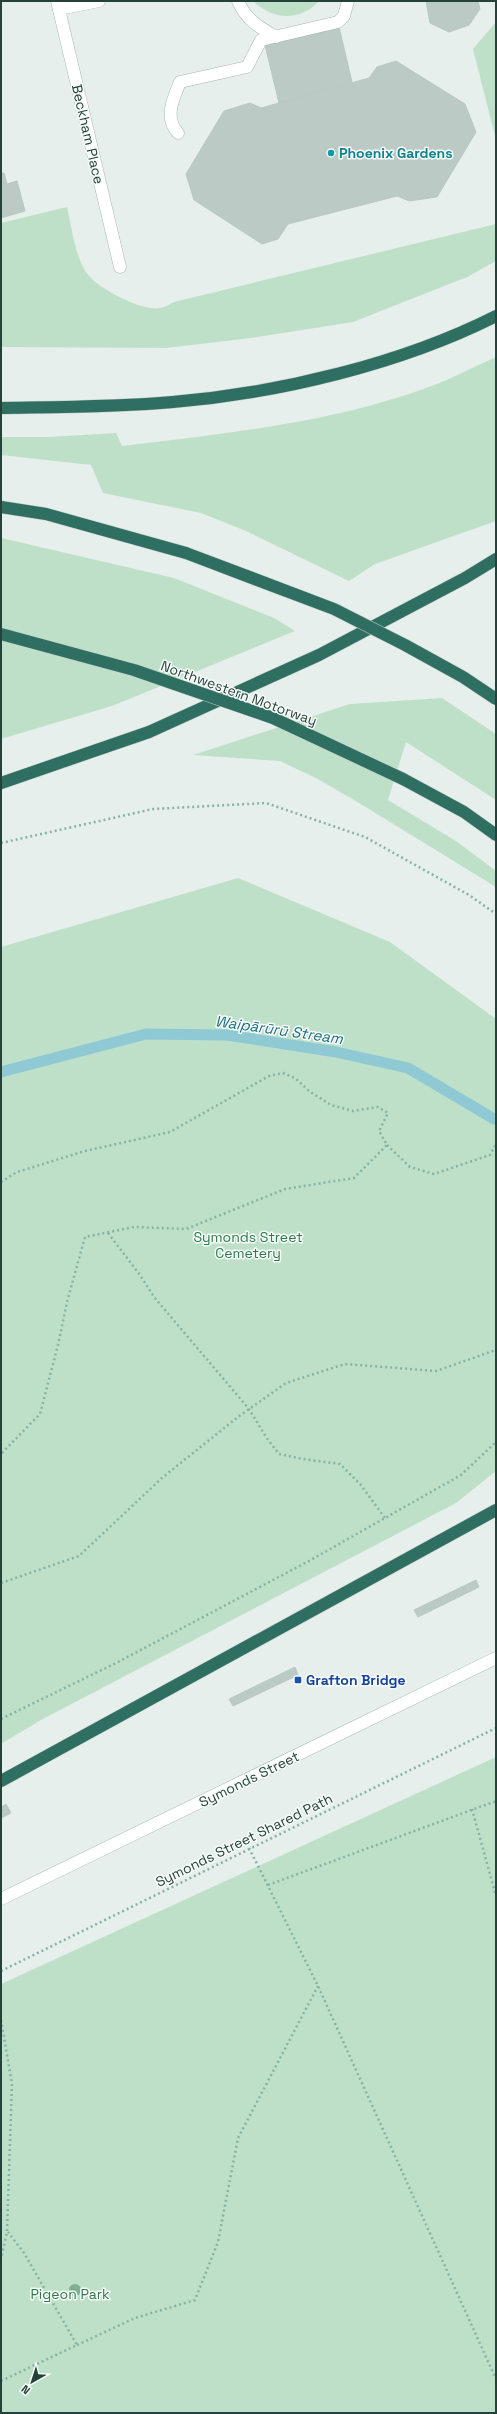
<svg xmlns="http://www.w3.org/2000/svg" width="497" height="2414" viewBox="0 0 497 2414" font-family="'Space Grotesk',sans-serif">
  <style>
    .green { fill: #bfe0c8 }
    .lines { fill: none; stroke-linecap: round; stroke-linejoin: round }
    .stream { stroke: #8ec9d4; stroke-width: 11 }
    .building { fill: #bbcac4; stroke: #b8c9c2 }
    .service-casing { stroke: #a8b8b2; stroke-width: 13 }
    .minor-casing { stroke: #a8b8b2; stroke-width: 13 }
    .secondary-casing { stroke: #a4bbb3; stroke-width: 13 }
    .motorway-casing { stroke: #c2cac8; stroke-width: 13 }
    .path { stroke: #86b3a5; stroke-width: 2.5; stroke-dasharray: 2 3; stroke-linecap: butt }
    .service { stroke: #fff; stroke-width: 12 }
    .minor { stroke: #fff; stroke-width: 12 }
    .secondary { stroke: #fff; stroke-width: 12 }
    .motorway { stroke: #2f6f62; stroke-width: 12 }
    .motorway-bridge-casing { stroke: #c2cac8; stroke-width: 13; stroke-linecap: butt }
    .motorway-bridge { stroke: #2f6f62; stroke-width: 12 }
    .tree { fill: #80af93 }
    .culture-dot { fill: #0f9aa8; stroke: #f7fbf9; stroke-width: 1.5 }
    .transit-dot { fill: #1a4fb4; stroke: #f7fbf9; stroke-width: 1.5 }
    .labels { text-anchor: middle; stroke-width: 3; stroke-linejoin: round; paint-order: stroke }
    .street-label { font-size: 14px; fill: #24423a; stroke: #f7fbf9 }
    .culture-label { font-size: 14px; font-weight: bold; fill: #0d838f; stroke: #f7fbf9; text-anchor: start }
    .park-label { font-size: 14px; fill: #2d7a4b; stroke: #f7fbf9 }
    .transit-label { font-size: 14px; font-weight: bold; fill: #164399; stroke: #f7fbf9; text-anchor: start }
    .water-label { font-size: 15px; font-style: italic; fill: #1c6f80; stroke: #f7fbf9 }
  </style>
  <rect width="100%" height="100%" fill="#e6efeb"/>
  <g class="green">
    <path d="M253 1H319C300 22 273 20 253 1Z"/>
    <path d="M496 22V140L473 49Z"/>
    <path d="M67 207C72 228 75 259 89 276 100 289 143 312 160 308 165 307 170 304 174 302L496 224V261L467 277 353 322 251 338 166 348 1 347V223Z"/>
    <path d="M496 357V521L375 564 349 581 246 531 201 513 103 493 91 465 1 455V437H49L116 433 122 446C223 434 330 423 426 388 450 380 473 367 496 357Z"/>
    <path d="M1 538 174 578 274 618 295 631 112 706 1 739Z"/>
    <path d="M442 698 496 734V800L406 742 388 800 456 841 496 871V887L364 806 318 779 280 761 193 755 350 704Z"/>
    <path d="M238 878 390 942 496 1019V1471L456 1503 41 1720 1 1744V947Z"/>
    <path d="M496 1757V2413H1V1984Z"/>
  </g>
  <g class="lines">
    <path class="stream" d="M1 1072 146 1034 227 1035 336 1052 408 1068 494 1119"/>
  </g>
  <g class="building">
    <path d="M426 1H478L480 9 469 25 449 32 430 23Z"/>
    <path d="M339 27 352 82 279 103 265 45Z"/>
    <path d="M396 61 465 104 476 132 437 197 409 201 397 196 288 224 278 239 262 244 194 200 186 174 224 111 250 103 261 108 369 78 377 67Z"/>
    <path d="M1 173H4L7 184 17 181 25 211 1 218Z"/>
    <path d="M476 1580 479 1587 418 1617 414 1610Z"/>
    <path d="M295 1667 298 1675 233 1706 229 1699Z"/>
    <path d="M6 1804 11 1813 1 1818V1807Z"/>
  </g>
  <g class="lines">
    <defs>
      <g id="service">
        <path d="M238 1C246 20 259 27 276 37"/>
        <path d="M59 9 99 1"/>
        <path d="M178 133C164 118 173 99 180 82L247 67 261 40 338 22 344 16 348 1"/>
      </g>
      <path id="minor" d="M57 1 120 267"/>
      <path id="secondary" d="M1 1899 496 1658"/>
      <g id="motorway">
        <path d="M1 408C58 407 116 407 173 402 279 393 401 364 496 316"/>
        <path d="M1 507 46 514 186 553"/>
        <path d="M403 779 464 812 496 835"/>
        <path d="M1 783 149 732 319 655 465 578 496 559"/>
        <path d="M1 1781 496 1510"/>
      </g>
    </defs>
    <use href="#service" class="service-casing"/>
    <use href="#minor" class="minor-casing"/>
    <use href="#secondary" class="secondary-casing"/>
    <use href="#motorway" class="motorway-casing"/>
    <g class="path">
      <path d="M1 843 153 809 266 803 365 837 469 895 496 914"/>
      <path d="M387 1145 410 1167 434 1174 490 1155 496 1144"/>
      <path d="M1 1182 17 1172 85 1151 170 1132 269 1076 283 1073 295 1078 309 1091 331 1105 353 1111 378 1107 388 1113 379 1131 387 1145 354 1178 285 1189 186 1229 134 1227 85 1237 67 1302 58 1345 40 1414 1 1454"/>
      <path d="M108 1233 140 1275 154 1297 249 1409 266 1437 279 1454 303 1459 340 1464 360 1484 385 1518"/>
      <path d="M1 1583 79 1556 163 1477 238 1417 286 1383 345 1364 436 1371 496 1350"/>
      <path d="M1 1719 118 1662 309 1561 461 1475 496 1442"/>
      <path d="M472 1809 496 1896"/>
      <path d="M249 1848 318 1986 496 2379"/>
      <path d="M268 1885 496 1801"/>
      <path d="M1 1971 496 1728"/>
      <path d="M1 2020 12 2084 7 2232 1 2259"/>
      <path d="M77 2345 135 2318 195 2300 218 2242 238 2138 318 1986"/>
      <path d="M1 2381 77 2345 24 2253 8 2232"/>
    </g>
    <use href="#service" class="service"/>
    <use href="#minor" class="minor"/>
    <use href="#secondary" class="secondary"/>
    <use href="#motorway" class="motorway"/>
    <defs>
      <g id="motorway-bridge">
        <path d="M186 553 334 609 405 645 463 677 496 699"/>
        <path d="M1 634 134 670 273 718 403 779"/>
      </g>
    </defs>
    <use href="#motorway-bridge" class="motorway-bridge-casing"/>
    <use href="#motorway-bridge" class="motorway-bridge"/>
  </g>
  <circle class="tree" cx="75" cy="2290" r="6"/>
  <circle class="culture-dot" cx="331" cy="153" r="4"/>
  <rect class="transit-dot" x="294" y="1676" width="8" height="8" rx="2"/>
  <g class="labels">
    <g class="street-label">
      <text transform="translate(88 134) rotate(77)" y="5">Beckham Place</text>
      <text transform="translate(239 693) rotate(20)" y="5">Northwestern Motorway</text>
      <text transform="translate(249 1779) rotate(-26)" y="5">Symonds Street</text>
      <text transform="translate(244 1840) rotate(-26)" y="5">Symonds Street Shared Path</text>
    </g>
    <g class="culture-label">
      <text x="339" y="158">Phoenix Gardens</text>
    </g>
    <g class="park-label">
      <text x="248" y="1242">Symonds Street<tspan x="248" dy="16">Cemetery</tspan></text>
      <text x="70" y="2299">Pigeon Park</text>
    </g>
    <g class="transit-label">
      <text x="306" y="1685">Grafton Bridge</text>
    </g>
    <g class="water-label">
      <text transform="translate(279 1030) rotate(8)" y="5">Waipārūrū Stream</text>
    </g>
  </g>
  <rect width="497" height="2414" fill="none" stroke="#24423a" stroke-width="4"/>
  <g transform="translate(32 2382) rotate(219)" stroke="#f7fbf9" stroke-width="3" paint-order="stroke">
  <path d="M0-3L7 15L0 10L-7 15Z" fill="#24423a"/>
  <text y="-6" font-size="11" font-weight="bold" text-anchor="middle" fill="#24423a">N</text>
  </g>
</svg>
